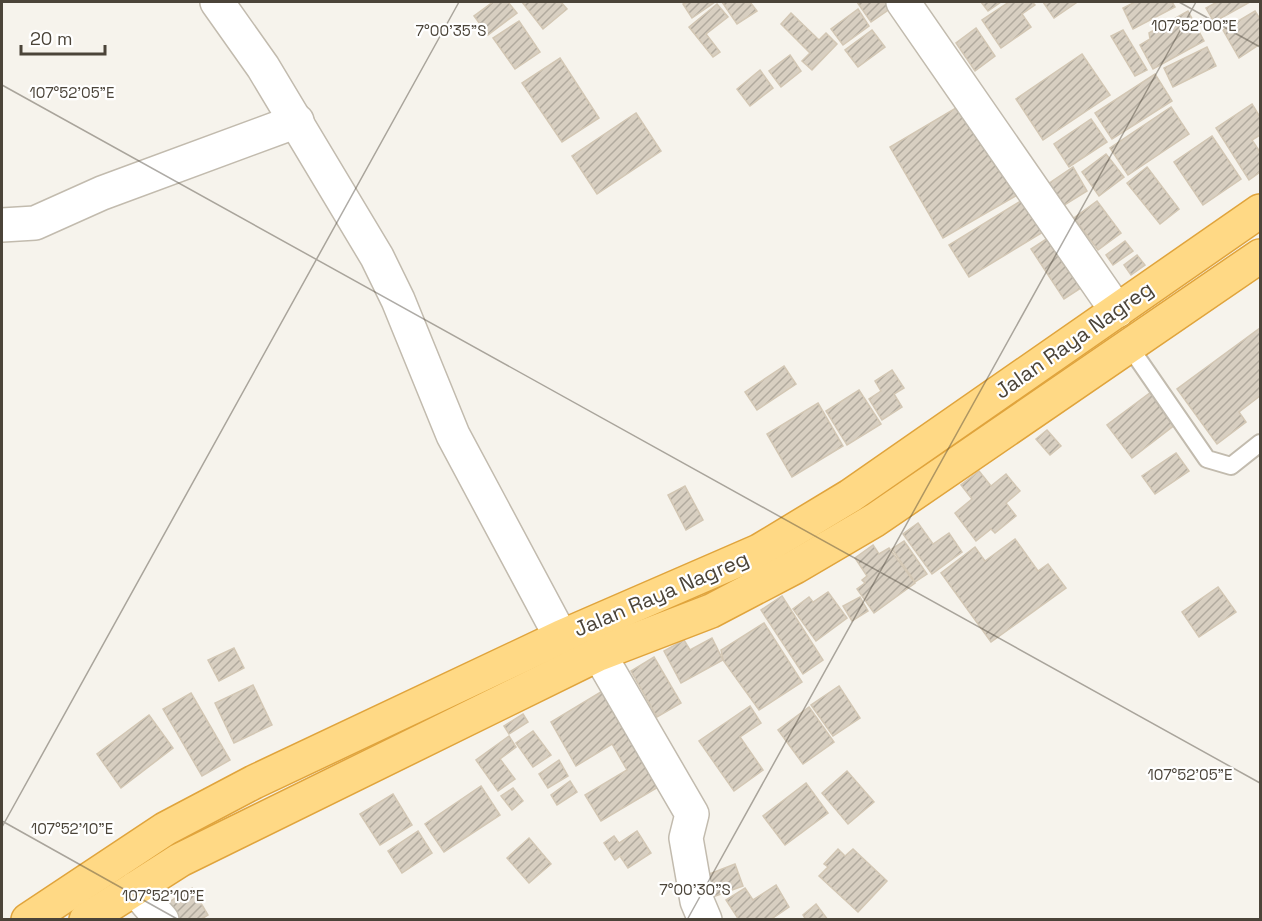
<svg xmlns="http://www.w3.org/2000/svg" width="1262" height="921" viewBox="0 0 1262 921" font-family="'Space Grotesk',sans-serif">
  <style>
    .building { fill: url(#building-hatch); stroke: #d3c7b4; stroke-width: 1.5 }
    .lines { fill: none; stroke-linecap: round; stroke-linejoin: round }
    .service-casing { stroke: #c2bbae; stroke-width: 20 }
    .minor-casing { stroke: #c2bbae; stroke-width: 36 }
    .trunk-casing { stroke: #e0a43c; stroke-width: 36 }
    .service { stroke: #fff; stroke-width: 16 }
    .minor { stroke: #fff; stroke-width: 33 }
    .trunk { stroke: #ffd985; stroke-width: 33 }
    .ticks { fill: none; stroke: #4b4439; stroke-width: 1.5; stroke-opacity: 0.45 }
    .labels { text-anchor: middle; stroke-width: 4.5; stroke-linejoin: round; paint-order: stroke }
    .street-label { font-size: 21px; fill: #4b4439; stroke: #fff }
    .ticks-label { font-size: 15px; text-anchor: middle; fill: #4b4439; stroke: #fff; stroke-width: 4.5; stroke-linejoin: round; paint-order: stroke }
  </style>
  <defs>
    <pattern id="building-hatch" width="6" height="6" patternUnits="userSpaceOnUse" patternTransform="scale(1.5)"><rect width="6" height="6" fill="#d8cfc1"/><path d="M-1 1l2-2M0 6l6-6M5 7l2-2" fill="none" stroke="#b1aa9e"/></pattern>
  </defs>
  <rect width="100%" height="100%" fill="#f6f3ec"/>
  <g class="building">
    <path d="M493 2H508L517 13 488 35 474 16Z"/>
    <path d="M522 2H561L567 9 543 29Z"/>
    <path d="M687 2H715L692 18 683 4Z"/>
    <path d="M722 2H750L757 11 737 24Z"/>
    <path d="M857 2H891L894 6 871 22Z"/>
    <path d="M981 2H1001L988 11Z"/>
    <path d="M1009 2H1032L1035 5 1022 14 1031 27 1001 48 982 20Z"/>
    <path d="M1043 2H1075L1076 3 1054 18Z"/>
    <path d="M1135 2H1172L1175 7 1133 29 1123 8Z"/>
    <path d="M1217 2H1250L1214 22 1206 8Z"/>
    <path d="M717 4 728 17 706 34 720 52 713 57 689 27Z"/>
    <path d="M858 9 869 26 843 45 831 29Z"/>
    <path d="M1188 11 1204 41 1153 69 1140 45 1150 39 1149 33Z"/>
    <path d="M1255 11 1260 19V44L1239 58 1223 30Z"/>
    <path d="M791 13 819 40 826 33 837 44 812 70 802 61 810 53 781 24Z"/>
    <path d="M519 21 540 52 515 69 493 38Z"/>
    <path d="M976 28 995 56 975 71 956 43Z"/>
    <path d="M872 30 885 47 858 67 845 50Z"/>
    <path d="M1123 30 1147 70 1135 76 1111 36Z"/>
    <path d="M1207 47 1216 66 1173 87 1164 68Z"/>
    <path d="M1082 54 1110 95 1043 140 1016 99Z"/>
    <path d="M790 55 801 71 781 87 769 71Z"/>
    <path d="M560 58 599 118 562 142 522 83Z"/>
    <path d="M760 70 773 88 750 106 737 89Z"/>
    <path d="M1155 74 1172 101 1112 139 1095 113Z"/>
    <path d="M966 102 1019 194 943 238 890 147Z"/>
    <path d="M1252 104 1260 117V135L1252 140 1260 152V172L1249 180 1216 128Z"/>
    <path d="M1171 107 1189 134 1128 175 1110 148Z"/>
    <path d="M636 113 661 151 597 194 572 156Z"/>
    <path d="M1091 119 1107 142 1069 167 1054 144Z"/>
    <path d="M1212 136 1241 179 1203 205 1174 162Z"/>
    <path d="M1106 154 1124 177 1099 196 1082 172Z"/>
    <path d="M1073 167 1087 191 1058 209 1045 186Z"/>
    <path d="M1147 167 1179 209 1160 224 1127 183Z"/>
    <path d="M1029 196 1048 229 969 277 949 245Z"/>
    <path d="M1097 201 1121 233 1098 250 1074 218Z"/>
    <path d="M1054 234 1087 284 1064 299 1031 249Z"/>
    <path d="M1125 241 1133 251 1113 265 1106 255Z"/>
    <path d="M1137 255 1145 265 1131 275 1124 265Z"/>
    <path d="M1260 328V396L1239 412 1246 422 1217 444 1177 389Z"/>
    <path d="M784 366 796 384 757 410 745 392Z"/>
    <path d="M892 370 904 388 894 394 902 407 882 420 869 399 881 391 875 381Z"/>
    <path d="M859 390 881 424 847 445 826 411Z"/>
    <path d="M1151 392 1176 424 1132 458 1107 425Z"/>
    <path d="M818 403 843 446 792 477 767 434Z"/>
    <path d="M1047 430 1061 446 1050 455 1036 439Z"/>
    <path d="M1176 453 1189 471 1155 494 1142 476Z"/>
    <path d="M979 471 991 486 1006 474 1020 491 1006 503 1016 516 995 533 991 529 976 541 955 513 972 499 961 485Z"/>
    <path d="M685 486 703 520 686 530 668 495Z"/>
    <path d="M918 523 933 544 949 533 962 552 932 574 903 534Z"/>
    <path d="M1015 539 1038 571 1048 564 1066 588 991 642 941 573 975 547 985 561Z"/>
    <path d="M904 541 927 574 915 582 892 549Z"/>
    <path d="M873 545 879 554 889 548 915 583 874 613 857 589 865 583 862 580 867 576 855 558Z"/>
    <path d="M1218 587 1236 612 1199 637 1182 612Z"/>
    <path d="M828 592 847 618 816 641 793 609 809 597 813 602Z"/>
    <path d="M782 596 823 660 803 674 761 610Z"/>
    <path d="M860 597 868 611 852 621 843 606Z"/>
    <path d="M764 623 802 682 759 710 723 660 721 650Z"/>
    <path d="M712 638 723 660 681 683 664 651 684 640 690 650Z"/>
    <path d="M234 648 244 668 219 681 208 660Z"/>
    <path d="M654 657 681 703 657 717 631 671Z"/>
    <path d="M253 685 272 725 234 743 215 703Z"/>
    <path d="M839 686 860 718 833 736 811 705Z"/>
    <path d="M609 687 665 783 601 821 585 795 627 770 612 744 576 766 551 722Z"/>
    <path d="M191 693 230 760 202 776 163 709Z"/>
    <path d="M750 706 761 723 740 737 763 770 734 791 699 741Z"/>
    <path d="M809 707 834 742 803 764 778 730Z"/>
    <path d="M523 714 528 722 509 734 504 726Z"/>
    <path d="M149 715 173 748 121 788 97 754Z"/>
    <path d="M533 731 551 755 533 767 516 743Z"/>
    <path d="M509 736 516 747 500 759 515 779 498 791 476 760Z"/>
    <path d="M559 760 568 776 548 788 539 774Z"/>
    <path d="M847 771 874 802 848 824 822 793Z"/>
    <path d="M570 781 577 792 557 805 551 795Z"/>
    <path d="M806 783 828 813 785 845 763 816Z"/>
    <path d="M481 786 500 815 444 852 425 824Z"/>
    <path d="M513 788 523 801 512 810 501 796Z"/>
    <path d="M393 794 412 825 380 845 360 814Z"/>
    <path d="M418 831 432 853 402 873 388 851Z"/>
    <path d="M637 831 651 853 628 868 620 856 615 860 604 843 614 836 619 843Z"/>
    <path d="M529 838 551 864 529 883 507 858Z"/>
    <path d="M838 849 845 856 853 849 887 881 858 912 819 876 828 867 824 864Z"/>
    <path d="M735 864 743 886 707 899 699 878Z"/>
    <path d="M776 885 789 907 770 920H739L726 900 745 888 753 900Z"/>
    <path d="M192 888 208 915 200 920H173L164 905Z"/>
    <path d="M816 904 828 920H806L803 915Z"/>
  </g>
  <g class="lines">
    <defs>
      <path id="service" d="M1129 346 1207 459 1231 466 1260 443"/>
      <g id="minor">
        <path d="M217 2 263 67 377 257 398 300 453 435 561 637"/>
        <path d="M903 2 1117 311"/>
        <path d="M2 225 35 223 102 193 297 121"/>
        <path d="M599 654 692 814 686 838 697 901 705 920"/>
        <path d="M135 889 162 920"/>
      </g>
      <g id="trunk">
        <path d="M28 920 165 829 254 782 561 637 759 551 850 496 1260 211"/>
        <path d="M86 920 180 860 599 654 711 611 795 567 875 520 1260 256"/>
      </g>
    </defs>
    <use href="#service" class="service-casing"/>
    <use href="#minor" class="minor-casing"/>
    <use href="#trunk" class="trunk-casing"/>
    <use href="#service" class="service"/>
    <use href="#minor" class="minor"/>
    <use href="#trunk" class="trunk"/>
  </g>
  <path class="ticks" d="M1179 2 1260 47M2 85 1260 783M2 821 179 920M2 827 459 2M687 920 1196 2"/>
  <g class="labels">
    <g class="street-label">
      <text transform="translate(1074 340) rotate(-35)" y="7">Jalan Raya Nagreg</text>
      <text transform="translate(661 594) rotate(-23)" y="7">Jalan Raya Nagreg</text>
    </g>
  </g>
  <g class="ticks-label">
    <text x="1194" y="31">107°52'00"E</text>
    <text x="451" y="36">7°00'35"S</text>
    <text x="72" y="98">107°52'05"E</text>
    <text x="1190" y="780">107°52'05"E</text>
    <text x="72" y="834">107°52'10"E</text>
    <text x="695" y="895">7°00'30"S</text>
    <text x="163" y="901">107°52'10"E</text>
  </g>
  <rect width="1262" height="921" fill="none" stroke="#4b4439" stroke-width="6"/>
  <path d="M21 45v9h84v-9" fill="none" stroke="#4b4439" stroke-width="3"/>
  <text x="30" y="45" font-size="18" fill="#4b4439" stroke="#ffffff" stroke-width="4.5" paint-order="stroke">20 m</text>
</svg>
